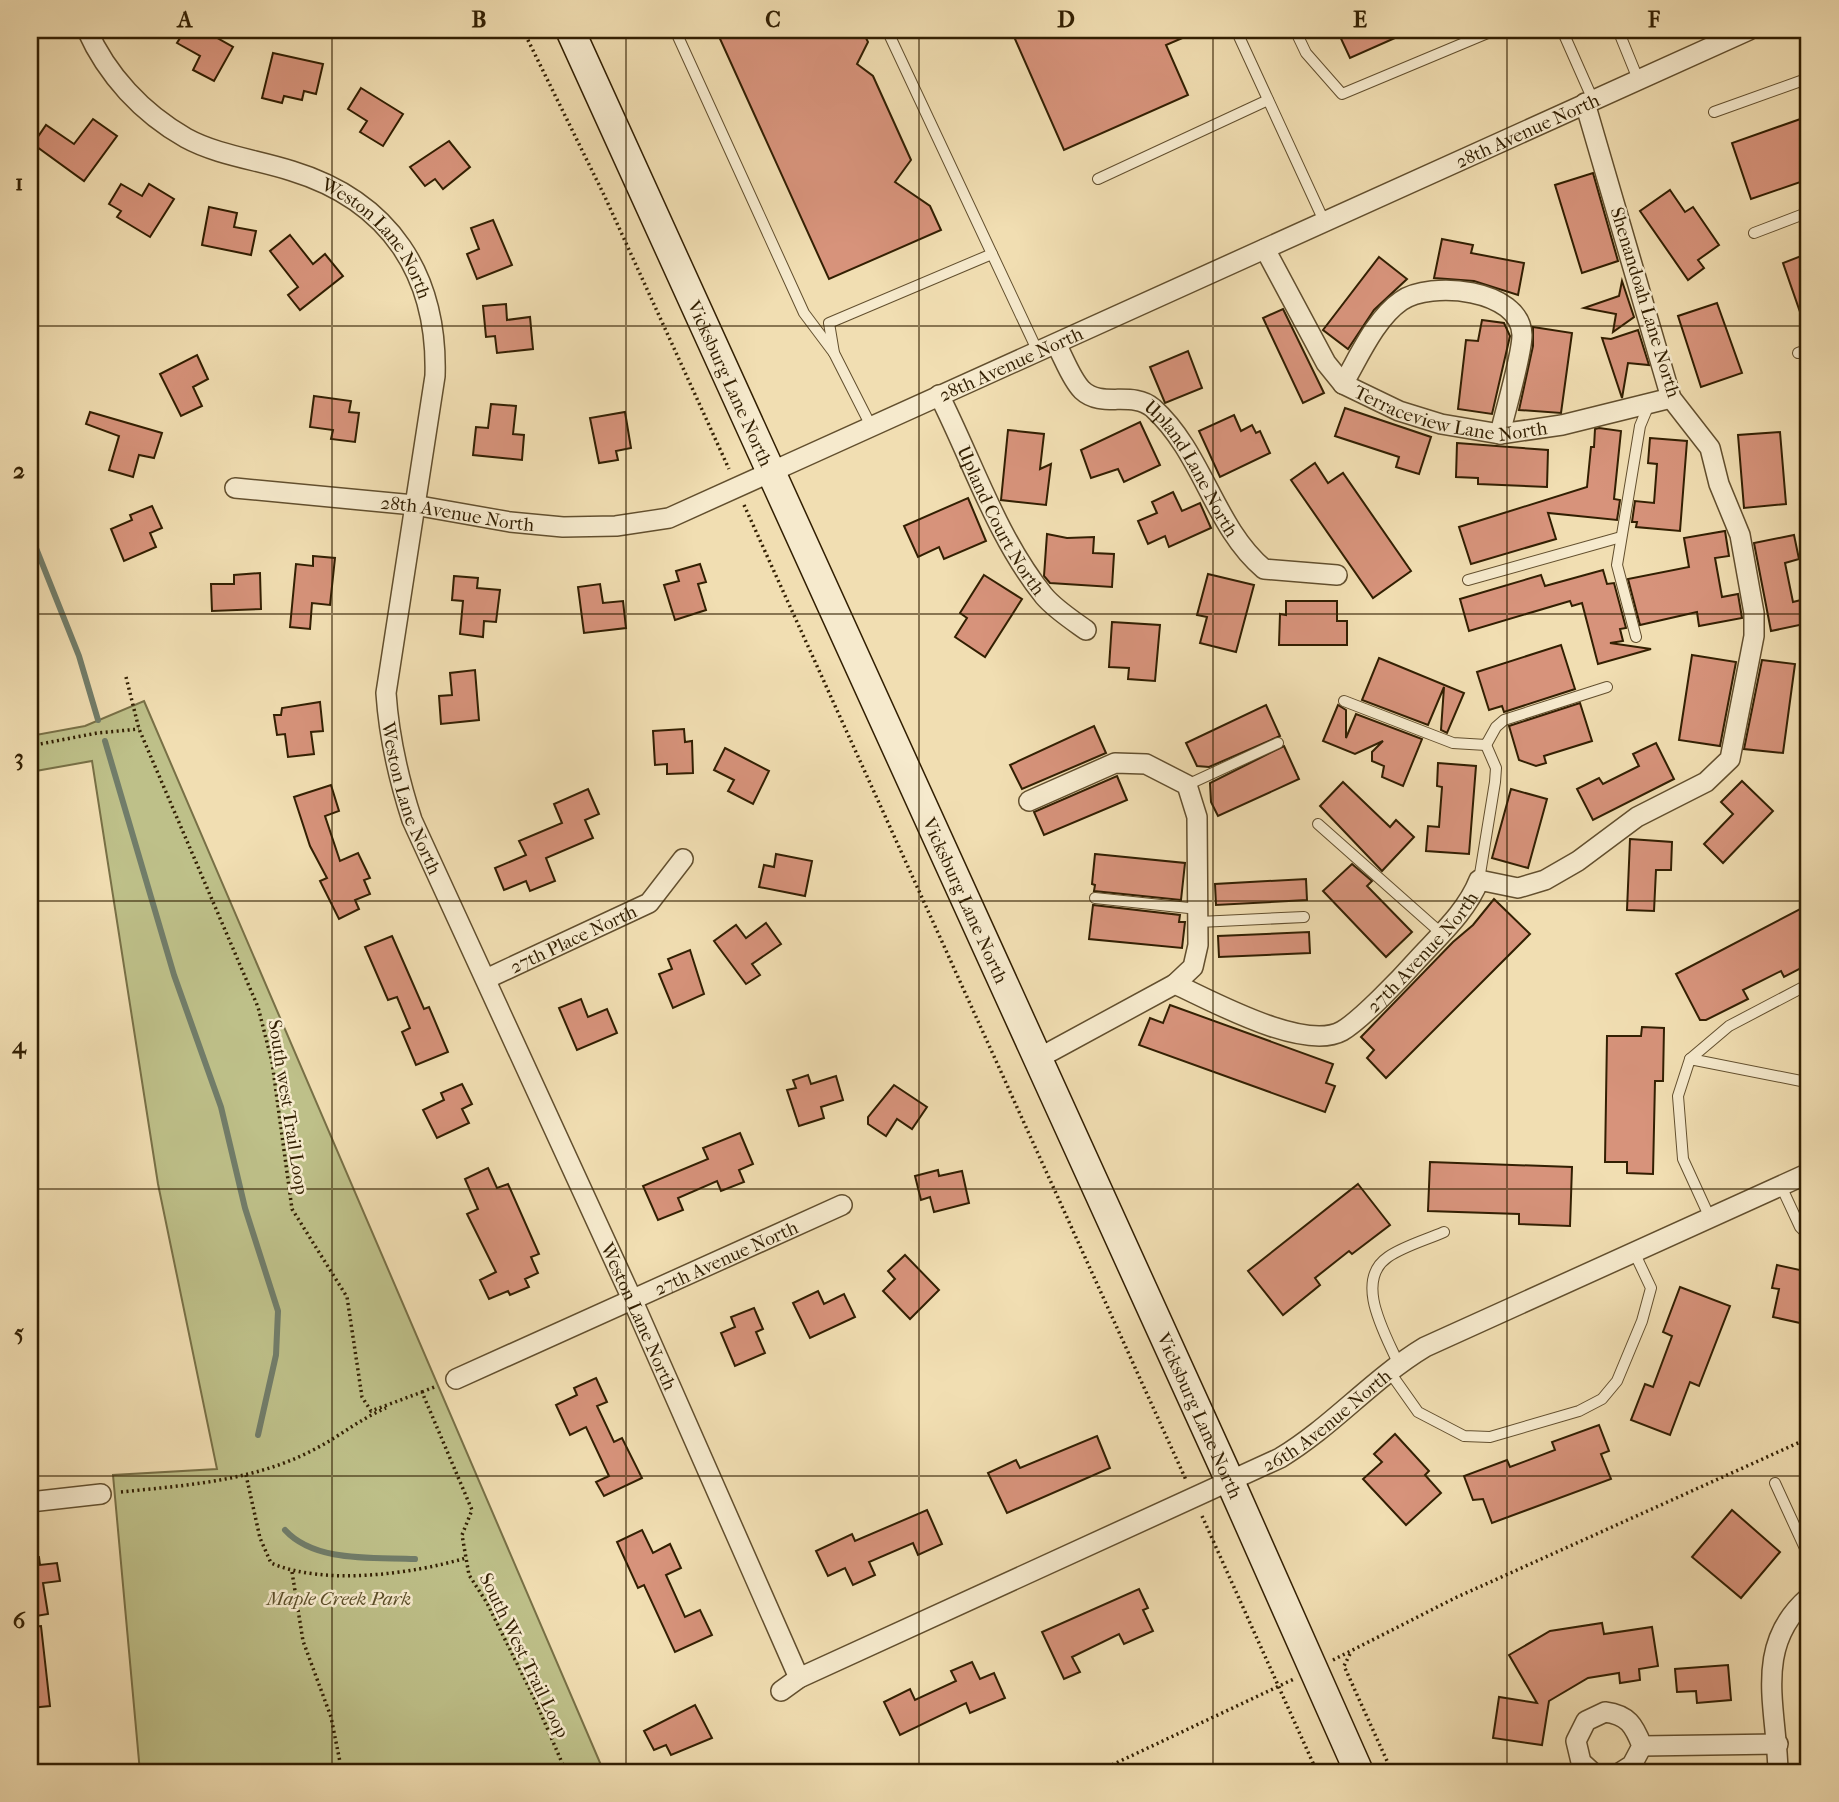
<svg xmlns="http://www.w3.org/2000/svg" width="1839" height="1802" viewBox="0 0 1839 1802" font-family="'IM FELL French Canon',serif">
  <style>
    .green { fill: #bec089; stroke: #787046; stroke-width: 2 }
    .lines { fill: none; stroke-linecap: round; stroke-linejoin: round }
    .stream { stroke: #717d6a; stroke-width: 6 }
    .building { fill: #d7937b; stroke: #321f02; stroke-width: 2 }
    .service-casing { stroke: #624f2e; stroke-width: 12 }
    .minor-casing { stroke: #624f2e; stroke-width: 22 }
    .secondary-casing { stroke: #321f02; stroke-width: 31 }
    .path { stroke: #321f02; stroke-width: 3.5; stroke-dasharray: 2 3.5; stroke-linecap: butt }
    .service { stroke: #f6eacd; stroke-width: 10 }
    .minor { stroke: #f6eacd; stroke-width: 19 }
    .secondary { stroke: #f6eacd; stroke-width: 28 }
    .grid { fill: none; stroke: #321f02; stroke-width: 2; stroke-opacity: 0.55 }
    .labels { text-anchor: middle; stroke-width: 5; stroke-linejoin: round; paint-order: stroke }
    .street-label { font-size: 19px; fill: #321f02; stroke: #f6eacd }
    .park-label { font-size: 19px; font-style: italic; fill: #5c4f2a; stroke: #f6eacd }
    .neatline { fill: none; stroke: #321f02; stroke-width: 2.5 }
    .grid-label { font-size: 23px; text-anchor: middle; font-weight: bold; fill: #321f02 }
  </style>
  <rect width="100%" height="100%" fill="#f1deb2"/>
  <filter id="stains"><feTurbulence type="fractalNoise" baseFrequency=".00286" numOctaves="4"/><feColorMatrix values="0 0 0 0 .2 0 0 0 0 .09 0 0 0 0 .02 0 0 0 .5 -.17"/></filter>
  <radialGradient id="worn" r=".72"><stop offset=".6" stop-color="#630" stop-opacity="0"/><stop offset="1" stop-color="#630" stop-opacity=".3"/></radialGradient>
  <path class="green" d="M144 701 604 1772H140L113 1475 217 1469 158 1184 92 761 30 772V736L85 726Z"/>
  <g class="lines">
    <g class="stream">
      <path d="M30 533 79 656 98 720"/>
      <path d="M105 741 174 975 221 1107 245 1208 278 1311 276 1355 258 1435"/>
      <path d="M285 1530C315 1563 374 1557 415 1559"/>
    </g>
  </g>
  <g class="building">
    <path d="M185 30H203L233 47 214 81 193 70 200 56 177 43Z"/>
    <path d="M716 30H862L868 42 857 64 873 76 911 160 895 182 930 206 941 230 829 279Z"/>
    <path d="M1011 30H1201L1166 45 1188 95 1064 150Z"/>
    <path d="M1337 30H1413L1350 58Z"/>
    <path d="M273 53 323 64 316 94 304 91 302 100 284 96 282 103 262 98Z"/>
    <path d="M361 88 403 114 383 146 360 132 367 121 348 109Z"/>
    <path d="M1809 116V179L1751 199 1732 143Z"/>
    <path d="M93 119 117 136 84 181 33 144 46 125 74 144Z"/>
    <path d="M449 141 470 167 443 189 435 179 425 186 410 167Z"/>
    <path d="M1593 173 1618 261 1582 273 1555 185Z"/>
    <path d="M121 184 142 196 149 184 174 199 150 237 117 217 121 211 109 204Z"/>
    <path d="M1670 190 1685 212 1693 207 1719 245 1698 260 1704 268 1688 280 1640 211Z"/>
    <path d="M209 207 237 213 234 227 256 231 251 255 202 245Z"/>
    <path d="M493 220 512 265 477 279 467 254 479 249 471 228Z"/>
    <path d="M290 235 313 264 325 254 343 276 300 310 288 295 298 287 270 251Z"/>
    <path d="M1442 239 1473 245 1471 253 1524 263 1518 295 1474 281 1434 278Z"/>
    <path d="M1809 253V332H1807L1783 263Z"/>
    <path d="M1379 257 1407 279 1374 310 1348 349 1323 330Z"/>
    <path d="M1622 281 1634 317 1613 332 1616 314 1584 308 1619 296Z"/>
    <path d="M1717 303 1742 373 1701 387 1678 316Z"/>
    <path d="M506 304 507 320 530 317 533 349 497 353 495 336 486 337 483 306Z"/>
    <path d="M1283 309 1324 393 1303 403 1263 318Z"/>
    <path d="M1482 320 1504 323 1510 336 1492 414 1458 409 1466 340 1478 341Z"/>
    <path d="M1533 327 1572 333 1561 413 1519 410 1533 346Z"/>
    <path d="M1638 330 1649 365 1628 363 1622 398 1602 338 1611 339Z"/>
    <path d="M1188 351 1202 388 1165 403 1150 367Z"/>
    <path d="M197 355 208 379 193 387 202 406 181 416 160 374Z"/>
    <path d="M314 396 351 401 349 412 359 413 355 442 331 439 333 430 310 427Z"/>
    <path d="M491 404 516 406 513 434 524 435 522 460 473 455 476 427 488 428Z"/>
    <path d="M1345 408 1431 437 1419 474 1396 467 1399 457 1335 436Z"/>
    <path d="M90 412 162 433 154 458 139 455 133 477 109 470 119 436 86 424Z"/>
    <path d="M625 412 631 448 616 451 618 460 599 463 590 418Z"/>
    <path d="M1234 415 1241 431 1252 425 1256 433 1260 431 1270 453 1220 477 1199 431Z"/>
    <path d="M1140 422 1160 465 1124 482 1118 469 1091 478 1081 450Z"/>
    <path d="M1599 428 1621 431 1614 499 1620 500 1617 520 1548 513 1556 539 1471 564 1459 527 1587 487 1591 447H1594L1595 429Z"/>
    <path d="M1008 430 1044 434 1040 469 1051 464 1046 505 1001 500Z"/>
    <path d="M1780 432 1786 504 1744 508 1738 435Z"/>
    <path d="M1650 438 1687 441 1680 531 1636 527 1637 522H1632L1635 501 1654 503 1657 464 1648 463Z"/>
    <path d="M1457 443 1548 450 1547 487 1478 484V478L1456 477Z"/>
    <path d="M1315 463 1328 483 1343 473 1411 571 1373 598 1291 480Z"/>
    <path d="M1173 492 1182 511 1200 503 1211 528 1169 547 1165 536 1148 544 1138 521 1157 513 1152 502Z"/>
    <path d="M968 498 986 541 944 559 939 547 918 557 904 526Z"/>
    <path d="M152 506 162 528 150 533 156 547 124 561 111 529 132 520 130 515Z"/>
    <path d="M1725 531 1729 556 1715 558 1722 597 1738 594 1742 618 1699 626 1697 612 1640 625 1628 579 1689 567 1684 538Z"/>
    <path d="M1047 534 1067 538 1094 537 1093 553 1114 554 1112 587 1050 583 1044 576Z"/>
    <path d="M1794 535 1799 559 1785 563 1793 602 1805 599 1809 623 1771 631 1754 543Z"/>
    <path d="M313 556 335 558 330 605 312 603 310 629 290 627 296 564 313 566Z"/>
    <path d="M700 564 706 582 698 584 706 610 675 620 664 585 679 581 676 571Z"/>
    <path d="M1603 570 1607 584 1614 583 1626 628 1620 629 1623 641 1610 643 1651 649 1598 664 1582 603 1572 606 1570 601 1469 631 1460 599 1541 575 1545 586Z"/>
    <path d="M260 573 261 609 212 611 211 584H234V575Z"/>
    <path d="M1208 574 1254 585 1236 652 1200 643 1207 617 1197 615Z"/>
    <path d="M984 575 1022 599 985 657 955 637 967 618 960 613Z"/>
    <path d="M454 576 478 578 477 588 500 590 496 622 484 621 483 637 460 634 463 601 452 600Z"/>
    <path d="M600 584 603 603 623 601 626 628 584 633 578 587Z"/>
    <path d="M1286 601H1337V621H1347V645H1279L1280 614 1286 615Z"/>
    <path d="M1112 622 1160 625 1155 681 1128 679 1129 668 1109 667Z"/>
    <path d="M1561 645 1575 689 1504 712 1502 706 1489 710 1477 672Z"/>
    <path d="M1692 655 1736 662 1720 746 1679 740Z"/>
    <path d="M1379 658 1464 693 1447 733 1441 730 1444 687 1428 725 1362 700Z"/>
    <path d="M1762 660 1795 664 1783 753 1744 749Z"/>
    <path d="M475 670 479 720 441 724 439 696 452 695 450 673Z"/>
    <path d="M320 702 323 731 311 732 314 754 288 757 285 734 277 735 274 715H281L282 708Z"/>
    <path d="M1580 703 1592 741 1544 756 1546 763 1536 766 1519 760 1509 726Z"/>
    <path d="M1266 705 1280 736 1209 767 1197 766 1186 743Z"/>
    <path d="M1338 705 1346 710V738L1356 714 1422 739 1403 786 1382 777 1384 766 1372 761V752L1383 741 1355 754 1323 741Z"/>
    <path d="M1094 726 1106 753 1022 789 1010 765Z"/>
    <path d="M684 729 685 742 692 741 693 773 667 774V764L655 765 653 731Z"/>
    <path d="M1656 743 1674 779 1593 820 1577 789 1599 778 1603 784 1639 766 1633 754Z"/>
    <path d="M1284 746 1299 779 1218 816 1211 802 1210 783Z"/>
    <path d="M725 748 769 771 753 804 728 791 734 780 714 770Z"/>
    <path d="M1438 763 1476 766 1469 854 1426 851 1428 826 1439 827 1442 787 1437 786Z"/>
    <path d="M1117 776 1127 800 1044 835 1034 812Z"/>
    <path d="M1742 781 1773 811 1723 863 1704 844 1733 814 1721 802Z"/>
    <path d="M1343 782 1390 827 1396 820 1414 837 1382 871 1320 806Z"/>
    <path d="M331 785 339 811 325 816 340 861 358 853 370 878 364 880 370 894 355 900 359 909 339 919 320 881 327 878 310 846 294 797Z"/>
    <path d="M588 789 599 814 585 820 593 838 546 858 555 881 530 891 526 881 504 890 495 868 526 855 519 841 562 823 554 804Z"/>
    <path d="M1511 789 1547 799 1528 868 1492 858Z"/>
    <path d="M1630 839 1672 842 1671 870H1656L1654 911 1627 910Z"/>
    <path d="M776 854 812 861 805 896 759 887 764 865 774 867Z"/>
    <path d="M1095 854 1185 863 1181 900 1094 891 1095 885 1092 884Z"/>
    <path d="M1352 864 1372 881 1367 886 1412 932 1386 957 1323 891Z"/>
    <path d="M1306 879 1307 900 1216 905 1215 884Z"/>
    <path d="M1494 899 1530 934 1386 1078 1367 1058 1374 1050 1361 1037 1453 942 1473 925Z"/>
    <path d="M1093 905 1180 915 1179 922H1185L1182 948 1089 939Z"/>
    <path d="M1802 908 1809 923V964L1784 977 1781 971 1743 990 1748 999 1706 1020H1700L1676 974Z"/>
    <path d="M766 923 781 944 752 964 760 975 746 984 714 941 736 925 746 938Z"/>
    <path d="M1309 932 1310 953 1219 957 1218 936Z"/>
    <path d="M392 936 424 1009 429 1007 448 1052 416 1065 402 1032 410 1028 397 997 388 1000 365 947Z"/>
    <path d="M690 950 704 994 673 1008 659 974 672 969 668 959Z"/>
    <path d="M581 999 588 1017 607 1009 617 1033 577 1050 559 1008Z"/>
    <path d="M1170 1005 1333 1064 1326 1083 1335 1086 1325 1112 1139 1045 1150 1018 1163 1023Z"/>
    <path d="M1642 1027 1664 1028 1663 1081H1655L1653 1174 1627 1173V1162H1605L1607 1036H1641Z"/>
    <path d="M808 1075 811 1084 836 1076 843 1100 821 1107 824 1118 799 1126 787 1090 796 1088 793 1080Z"/>
    <path d="M462 1084 472 1104 462 1109 469 1123 437 1138 423 1110 444 1100 441 1093Z"/>
    <path d="M894 1085 927 1107 912 1129 897 1119 886 1136 868 1124V1117Z"/>
    <path d="M740 1133 753 1164 739 1170 744 1182 721 1191 717 1181 678 1198 683 1210 658 1220 643 1186 708 1159 703 1148Z"/>
    <path d="M1430 1162 1572 1167 1570 1226 1519 1224V1214L1428 1211Z"/>
    <path d="M488 1168 497 1188 508 1184 539 1254 531 1257 538 1273 525 1279 529 1287 510 1295 508 1291 489 1299 480 1280 496 1272 467 1214 478 1209 465 1179Z"/>
    <path d="M938 1170 939 1176 962 1171 969 1203 934 1212 930 1197 921 1200 915 1176Z"/>
    <path d="M1358 1184 1390 1225 1352 1254 1349 1251 1315 1278 1320 1285 1283 1315 1248 1271Z"/>
    <path d="M905 1255 939 1290 910 1319 883 1291 895 1279 888 1271Z"/>
    <path d="M1777 1265 1809 1272V1325L1773 1317 1779 1289 1772 1288Z"/>
    <path d="M1680 1287 1730 1306 1699 1386 1690 1382 1670 1435 1631 1420 1645 1384 1653 1387 1672 1336 1663 1332Z"/>
    <path d="M818 1291 824 1304 844 1294 855 1317 810 1338 793 1303Z"/>
    <path d="M754 1308 763 1329 756 1332 765 1353 735 1366 721 1333 735 1327 731 1317Z"/>
    <path d="M596 1378 607 1402 597 1406 614 1442 622 1438 642 1478 604 1496 596 1482 609 1476 586 1427 570 1435 556 1405 577 1395 574 1388Z"/>
    <path d="M1599 1425 1609 1451 1601 1454 1611 1479 1492 1523 1483 1499 1473 1500 1464 1476 1507 1460 1510 1467 1555 1450 1552 1442Z"/>
    <path d="M1395 1434 1429 1471 1425 1475 1441 1493 1406 1525 1363 1479 1382 1462 1374 1454Z"/>
    <path d="M1097 1436 1110 1468 1007 1513 988 1473 1016 1460 1020 1468Z"/>
    <path d="M927 1510 942 1544 918 1555 913 1543 869 1562 875 1575 853 1585 845 1568 828 1576 816 1551 852 1534 855 1541Z"/>
    <path d="M1732 1510 1780 1552 1741 1598 1692 1557Z"/>
    <path d="M642 1530 653 1553 670 1544 681 1568 666 1575 685 1617 700 1610 712 1635 675 1652 644 1585 638 1588 617 1542Z"/>
    <path d="M39 1557 40 1565 57 1563 60 1581 43 1583 48 1614 30 1617V1558Z"/>
    <path d="M1139 1589 1148 1608 1143 1610 1153 1631 1124 1644 1119 1634 1072 1657 1080 1672 1064 1679 1042 1632Z"/>
    <path d="M1602 1623 1604 1634 1652 1627 1658 1666 1639 1669 1640 1680 1620 1683 1619 1673 1588 1678 1549 1701 1542 1745 1493 1738 1499 1697 1537 1703 1509 1655 1550 1631Z"/>
    <path d="M41 1626 50 1706 30 1708V1627Z"/>
    <path d="M972 1662 980 1679 994 1673 1005 1698 970 1713 966 1703 900 1735 884 1702 910 1689 915 1700 956 1681 951 1671Z"/>
    <path d="M1728 1665 1731 1700 1697 1703 1696 1691 1677 1692 1675 1669Z"/>
    <path d="M695 1705 712 1738 671 1755 666 1745 654 1750 644 1731Z"/>
  </g>
  <g class="lines">
    <defs>
      <g id="service">
        <path d="M675 30 804 313 834 353"/>
        <path d="M887 30 1038 352"/>
        <path d="M1236 30 1324 221"/>
        <path d="M1295 30 1306 53 1342 94 1495 30"/>
        <path d="M1562 30 1593 100"/>
        <path d="M1618 30 1638 79"/>
        <path d="M1714 112 1809 78"/>
        <path d="M1098 179 1268 100"/>
        <path d="M1754 233 1809 212"/>
        <path d="M1798 353 1809 349"/>
        <path d="M871 426 834 353 829 323 992 254"/>
        <path d="M1468 580 1621 537"/>
        <path d="M1636 637 1617 565 1640 426 1650 402"/>
        <path d="M1344 701 1453 743 1486 745 1496 727 1504 720 1607 687"/>
        <path d="M1187 785 1278 743"/>
        <path d="M1318 824 1441 933"/>
        <path d="M1479 880 1495 782 1496 768 1486 745"/>
        <path d="M1095 898 1198 909"/>
        <path d="M1199 922 1304 917"/>
        <path d="M1690 1059 1729 1026 1809 984"/>
        <path d="M1781 1186 1800 1227 1809 1236"/>
        <path d="M1710 1218 1683 1159 1678 1096 1690 1059 1806 1082"/>
        <path d="M1398 1363C1386 1335 1353 1281 1388 1257 1404 1246 1426 1240 1444 1232"/>
        <path d="M1389 1371 1418 1412 1464 1436 1490 1437 1579 1411 1602 1399 1617 1381 1642 1321 1651 1288 1634 1252"/>
        <path d="M1775 1483 1809 1557"/>
      </g>
      <g id="minor">
        <path id="s1" d="M87 30C107 75 142 113 186 138 217 155 258 160 292 171 390 201 438 275 435 376L386 693C389 738 398 777 412 820L632 1299 799 1678"/>
        <path id="s2" d="M1265 249 1326 363 1343 384 1399 411 1441 424 1500 434 1562 425 1671 398"/>
        <path id="s3" d="M1056 344C1064 358 1071 379 1082 390 1102 409 1132 390 1153 408 1203 453 1214 527 1264 569L1337 575"/>
        <path d="M1343 384C1359 357 1375 319 1401 301 1430 280 1521 289 1522 335 1522 356 1505 411 1500 434"/>
        <path id="s4" d="M939 395C973 462 996 536 1044 596 1055 609 1072 620 1086 630"/>
        <path id="s5" d="M235 488 414 505 510 522 563 527 616 526 669 518 1749 30"/>
        <path d="M1029 801 1115 763 1146 764 1187 785 1197 817 1198 945 1193 967 1175 984"/>
        <path id="s6" d="M486 979 649 903 683 859"/>
        <path id="s7" d="M1037 1059 1175 984C1212 1001 1304 1052 1342 1031 1361 1020 1401 978 1417 960 1439 936 1467 911 1479 880L1518 888 1545 880 1578 861 1637 817 1706 782 1730 759 1754 636V613L1740 535 1719 484 1710 448 1671 398 1585 103"/>
        <path id="s8" d="M456 1379 842 1205"/>
        <path d="M30 1502 101 1494"/>
        <path id="s9" d="M781 1691 799 1678 1280 1458C1333 1426 1372 1379 1425 1347L1809 1173"/>
        <path d="M1642 1746 1778 1744"/>
        <path d="M1592 1772 1581 1762 1576 1741 1586 1721 1605 1712C1628 1715 1634 1725 1642 1746L1632 1765 1621 1772"/>
        <path d="M1778 1772C1777 1708 1752 1646 1809 1597"/>
      </g>
      <g id="secondary">
        <path id="s10" d="M570 30 1229 1479 1359 1772"/>
      </g>
    </defs>
    <use href="#service" class="service-casing"/>
    <use href="#minor" class="minor-casing"/>
    <use href="#secondary" class="secondary-casing"/>
    <g class="path">
      <path d="M523 30 605 197 729 469"/>
      <path d="M744 505 1186 1480"/>
      <path d="M126 677 139 729 258 1007 272 1062 292 1209 347 1297 362 1397 371 1411 422 1392 472 1510 462 1535 469 1575 487 1603 535 1700 566 1772"/>
      <path d="M30 746 97 733 139 729"/>
      <path d="M422 1392 437 1386"/>
      <path d="M246 1475 260 1538 271 1563C324 1586 412 1574 466 1558"/>
      <path d="M121 1492C188 1485 255 1481 315 1449 340 1436 360 1419 386 1408"/>
      <path d="M1202 1516 1317 1772"/>
      <path d="M292 1572 303 1641 331 1717 342 1772"/>
      <path d="M1350 1654 1344 1666 1392 1772"/>
      <path d="M1333 1660 1455 1598 1809 1438"/>
      <path d="M1097 1772 1294 1679"/>
    </g>
    <use href="#service" class="service"/>
    <use href="#minor" class="minor"/>
    <use href="#secondary" class="secondary"/>
  </g>
  <path class="grid" d="M332 30V1772M626 30V1772M919 30V1772M1213 30V1772M1507 30V1772M30 326H1809M30 614H1809M30 901H1809M30 1189H1809M30 1476H1809"/>
  <g class="labels">
    <g class="street-label">
      <text dy="7" stroke="none"><textPath href="#s5" startOffset="1379">28th Avenue North</textPath></text>
      <text dy="7" stroke="none"><textPath href="#s1" startOffset="373">Weston Lane North</textPath></text>
      <text transform="translate(1646 302) rotate(73)" y="7">Shenandoah Lane North</text>
      <text dy="7" stroke="none"><textPath href="#s5" startOffset="812">28th Avenue North</textPath></text>
      <text dy="7" stroke="none"><textPath href="#s10" startOffset="388">Vicksburg Lane North</textPath></text>
      <text dy="7" stroke="none"><textPath href="#s2" startOffset="270">Terraceview Lane North</textPath></text>
      <text dy="7" stroke="none"><textPath href="#s3" startOffset="200">Upland Lane North</textPath></text>
      <text dy="7" stroke="none"><textPath href="#s5" startOffset="224">28th Avenue North</textPath></text>
      <text dy="7" stroke="none"><textPath href="#s4" startOffset="140">Upland Court North</textPath></text>
      <text dy="7" stroke="none"><textPath href="#s1" startOffset="961">Weston Lane North</textPath></text>
      <text dy="7" stroke="none"><textPath href="#s10" startOffset="956">Vicksburg Lane North</textPath></text>
      <text dy="7" stroke="none"><textPath href="#s6" startOffset="96">27th Place North</textPath></text>
      <text dy="7" stroke="none"><textPath href="#s7" startOffset="448">27th Avenue North</textPath></text>
      <text transform="translate(289 1107) rotate(81)" y="7">South west Trail Loop</text>
      <text dy="7" stroke="none"><textPath href="#s8" startOffset="296">27th Avenue North</textPath></text>
      <text dy="7" stroke="none"><textPath href="#s1" startOffset="1528">Weston Lane North</textPath></text>
      <text dy="7" stroke="none"><textPath href="#s10" startOffset="1522">Vicksburg Lane North</textPath></text>
      <text dy="7" stroke="none"><textPath href="#s9" startOffset="611">26th Avenue North</textPath></text>
      <text transform="translate(525 1655) rotate(64)" y="7">South West Trail Loop</text>
    </g>
    <g class="park-label">
      <text x="339" y="1605">Maple Creek Park</text>
    </g>
  </g>
  <rect width="1839" height="1802" fill="none" stroke="#f1deb2" stroke-width="77"/>
  <rect x="38" y="38" width="1762" height="1726" class="neatline"/>
  <g class="grid-label">
    <text x="185" y="27">A</text>
    <text x="479" y="27">B</text>
    <text x="773" y="27">C</text>
    <text x="1066" y="27">D</text>
    <text x="1360" y="27">E</text>
    <text x="1654" y="27">F</text>
    <text x="19" y="190">1</text>
    <text x="19" y="478">2</text>
    <text x="19" y="765">3</text>
    <text x="19" y="1053">4</text>
    <text x="19" y="1340">5</text>
    <text x="19" y="1628">6</text>
  </g>
  <rect width="100%" height="100%" filter="url(#stains)"/>
  <rect width="100%" height="100%" fill="url(#worn)"/>
</svg>
